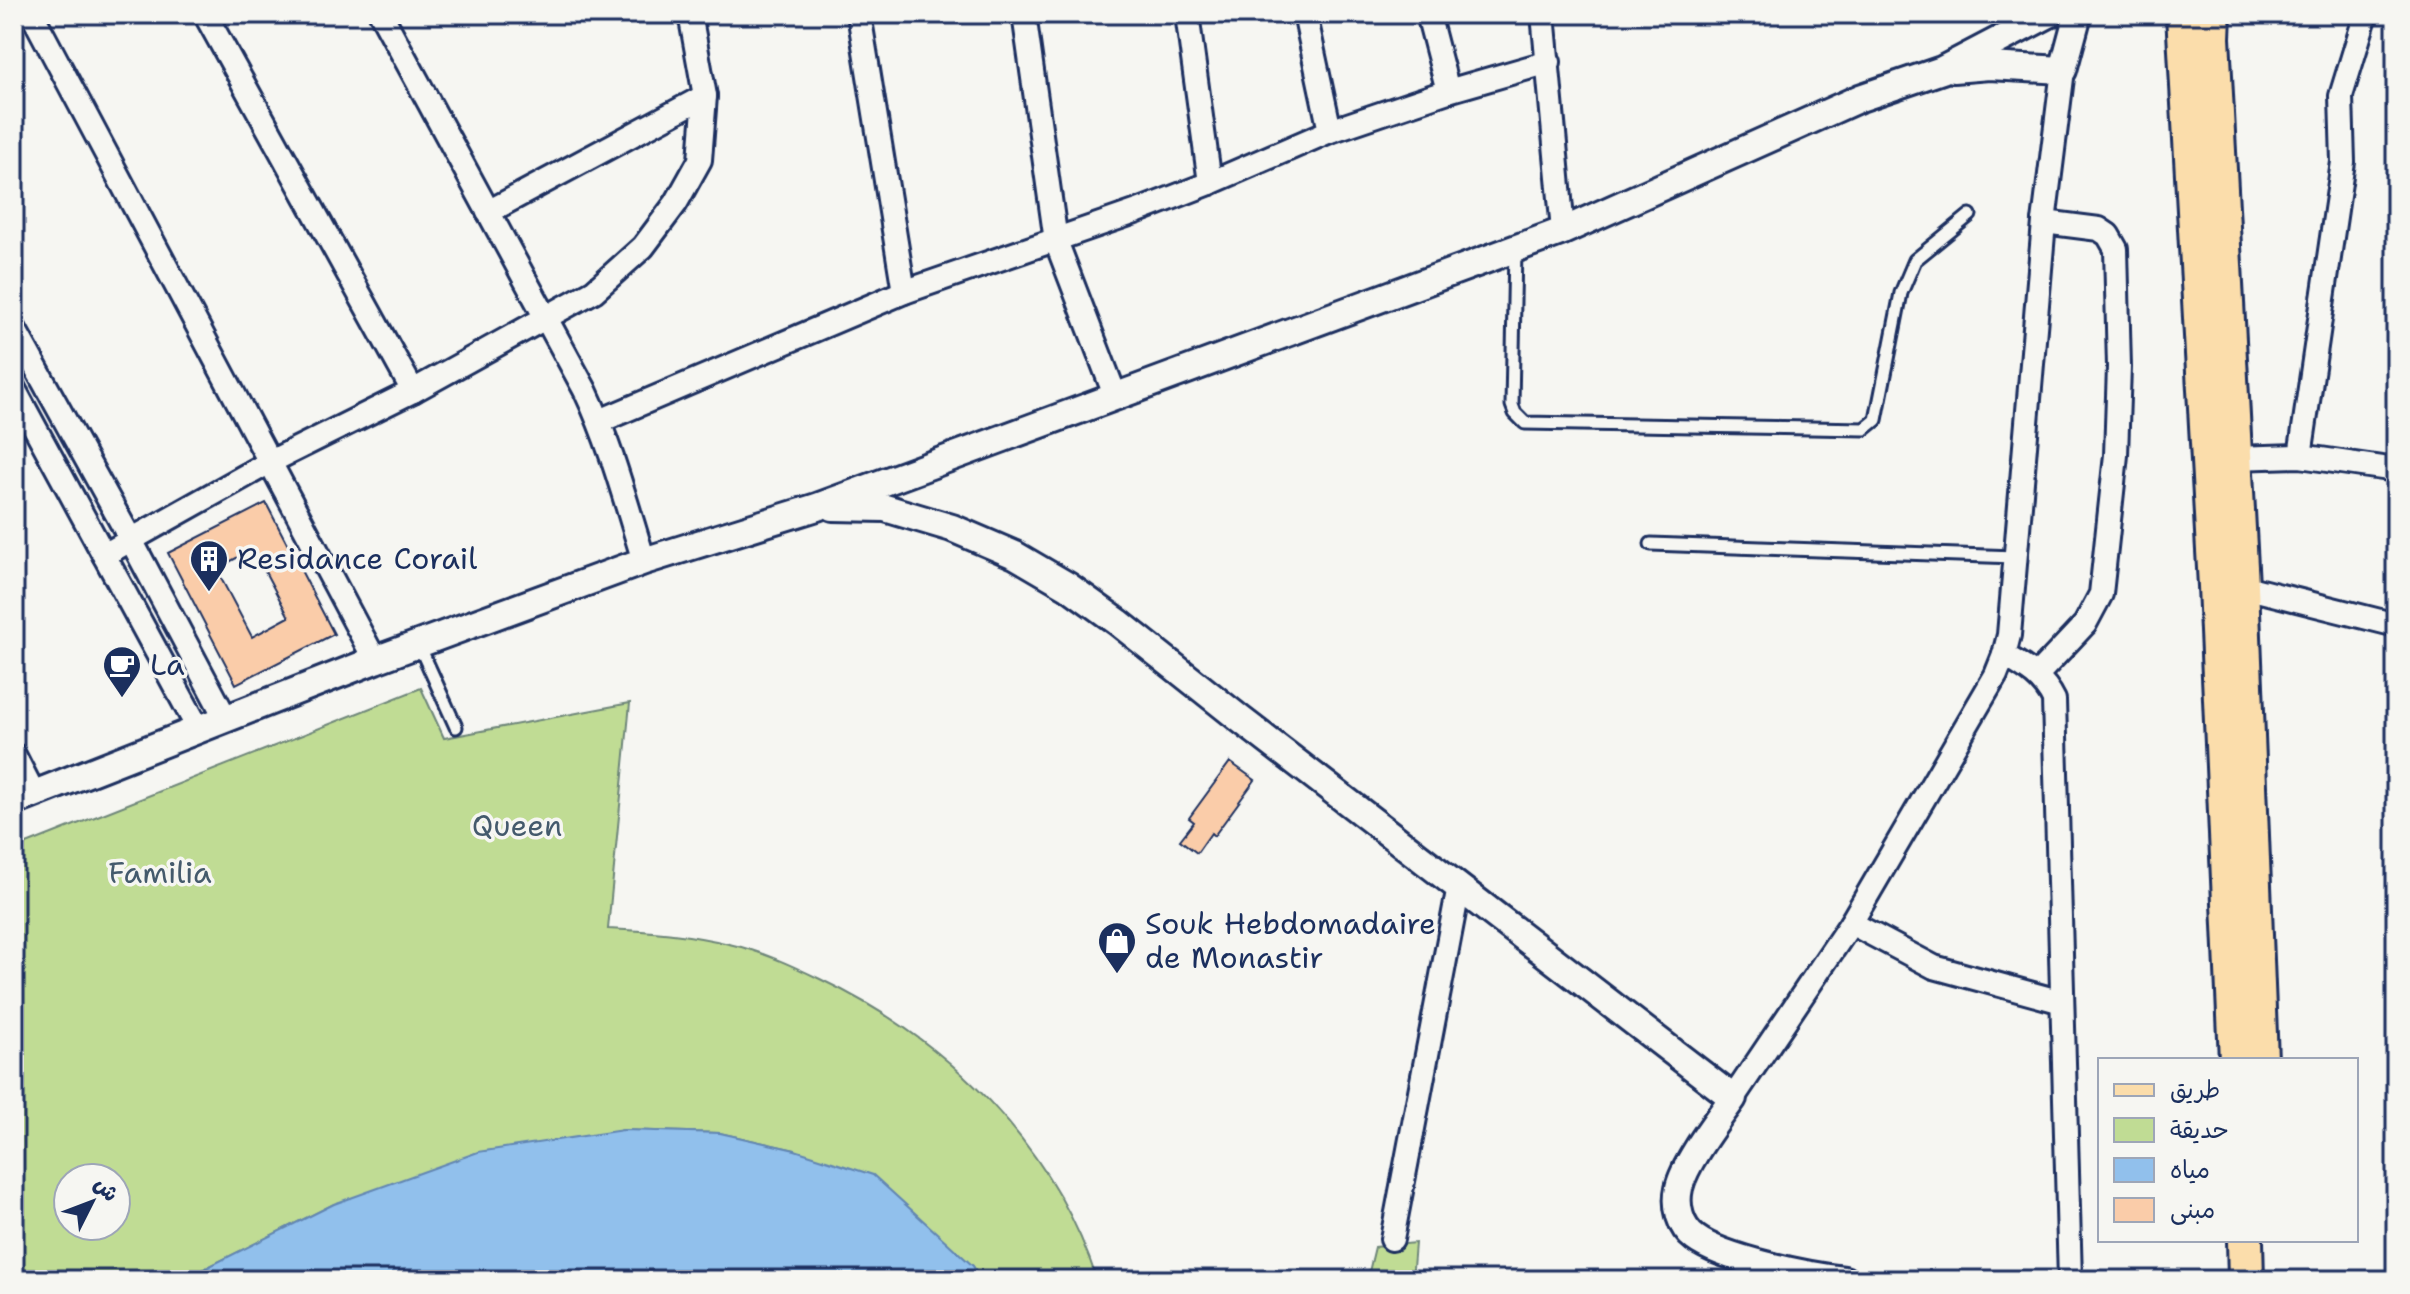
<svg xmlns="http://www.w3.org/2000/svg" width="2410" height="1294" viewBox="0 0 2410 1294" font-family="'Shantell Sans','Playpen Sans Arabic',sans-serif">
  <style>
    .green { fill: #c0dc94; stroke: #6e8679; stroke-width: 2; fill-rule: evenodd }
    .water { fill: #91c0ec; stroke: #6286b3; stroke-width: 2 }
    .building { fill: #facca9; stroke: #1b2f5e; stroke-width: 2; fill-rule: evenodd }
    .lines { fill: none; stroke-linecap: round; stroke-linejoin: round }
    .service-casing { stroke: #1b2f5e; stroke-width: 17 }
    .minor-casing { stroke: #1b2f5e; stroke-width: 28 }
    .tertiary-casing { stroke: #1b2f5e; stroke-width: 32 }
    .primary-casing { stroke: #1b2f5e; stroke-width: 40 }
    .service { stroke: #f6f6f2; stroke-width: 11 }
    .minor { stroke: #f6f6f2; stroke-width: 22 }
    .tertiary { stroke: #f6f6f2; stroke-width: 26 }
    .primary { stroke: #fbddab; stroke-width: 34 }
    .labels { text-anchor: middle; stroke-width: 7; stroke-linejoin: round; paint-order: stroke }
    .poi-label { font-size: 30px; fill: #1b2f5e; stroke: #f6f6f2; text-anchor: start }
    .park-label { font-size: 30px; fill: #445a6c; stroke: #f6f6f2 }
  </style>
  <rect width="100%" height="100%" fill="#f6f6f2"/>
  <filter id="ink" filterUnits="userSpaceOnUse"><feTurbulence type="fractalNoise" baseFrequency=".0125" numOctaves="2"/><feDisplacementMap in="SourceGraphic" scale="16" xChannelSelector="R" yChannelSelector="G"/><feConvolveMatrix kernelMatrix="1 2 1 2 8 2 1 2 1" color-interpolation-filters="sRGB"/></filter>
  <g filter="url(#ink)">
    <g class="green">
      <path d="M421 688 444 738 630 703 608 929C649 931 689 934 729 944 761 951 791 965 820 979 947 1039 1053 1145 1097 1280H981L973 1266 795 1150 720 1133 623 1130 334 1204 182 1280H14V849ZM68 1178H116V1226H68Z"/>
      <path d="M1415 1243 1412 1280H1367L1375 1247Z"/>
    </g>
    <path class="water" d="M623 1130 720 1133 795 1150 873 1175 973 1266 981 1280H182L334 1204 478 1152Z"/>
    <g class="building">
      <path d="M266 503 334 634 236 684 168 553ZM253 549 289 617 252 637 216 569Z"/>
      <path d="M1230 762 1255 780 1214 836 1211 833 1197 853 1180 840 1194 822 1189 818Z"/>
    </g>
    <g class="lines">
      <defs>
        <g id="service">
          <path d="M1515 249 1512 405 1515 413 1525 423 1865 429 1876 420 1901 293 1915 260 1970 215"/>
          <path d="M1651 544 2015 557"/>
          <path d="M419 645 456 727"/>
        </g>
        <g id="minor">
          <path d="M32 14 375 660"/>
          <path d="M205 14 413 391"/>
          <path d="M381 14 585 390C611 445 626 503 644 561"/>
          <path d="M859 14 904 292"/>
          <path d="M1024 14 1056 241 1115 395"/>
          <path d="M1187 14 1210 183"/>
          <path d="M1305 14 1330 131"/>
          <path d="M1428 14 1448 91"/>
          <path d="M1543 14 1563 231"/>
          <path d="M488 212 705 96"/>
          <path d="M14 328 131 540 226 719"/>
          <path d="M14 389 199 730"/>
          <path d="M600 421 904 292 1138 211 1210 183 1330 131 1448 91 1549 62"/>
          <path d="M2300 456 2343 162 2341 96 2366 14"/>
          <path d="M2234 458 2300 456 2396 470"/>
          <path d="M104 555 270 462 413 391 594 291 643 247 676 203 700 160 705 96 690 14"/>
          <path d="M2241 586 2396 625"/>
          <path d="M2004 655C2026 668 2043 677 2054 700L2070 1280"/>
          <path d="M2037 675 2085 624 2101 594 2116 455 2119 367 2116 249 2108 235 2099 229 2044 222"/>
          <path d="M14 755 34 794"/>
          <path d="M1851 923 1934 967 2062 1002"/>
          <path d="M1733 1098 1851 923 1996 675 2004 655 2009 635 2044 222 2063 70"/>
          <path d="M1392 1239 1459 886"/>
        </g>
        <g id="tertiary">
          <path d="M1953 69 1989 66 2063 70 2078 14"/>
          <path d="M833 507 885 508 952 528 1015 555 1068 586 1118 622 1240 719 1733 1098C1717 1121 1685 1162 1679 1188 1675 1206 1680 1227 1695 1238 1723 1259 1808 1276 1844 1280"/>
          <path d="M14 802 375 660 644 561 817 507 1563 231 1860 98 1942 70 2049 14"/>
        </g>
        <g id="primary">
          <path d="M2184 14 2216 586 2237 1060"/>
          <path d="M2213 14 2212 38 2241 586 2260 1060"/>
          <path d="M2245 1240 2246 1280"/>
        </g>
      </defs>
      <use href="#service" class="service-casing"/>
      <use href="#minor" class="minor-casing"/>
      <use href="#tertiary" class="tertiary-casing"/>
      <use href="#primary" class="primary-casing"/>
      <use href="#service" class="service"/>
      <use href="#minor" class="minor"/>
      <use href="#tertiary" class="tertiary"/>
      <use href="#primary" class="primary"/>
    </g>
  </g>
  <defs>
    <symbol id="building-pin" viewBox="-11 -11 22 30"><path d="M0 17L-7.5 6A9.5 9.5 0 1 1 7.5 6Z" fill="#1b2f5e" stroke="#f6f6f2"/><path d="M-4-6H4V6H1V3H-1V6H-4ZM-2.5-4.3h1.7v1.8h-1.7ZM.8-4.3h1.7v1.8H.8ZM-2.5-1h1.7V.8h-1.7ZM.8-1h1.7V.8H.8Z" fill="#fff"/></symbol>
    <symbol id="cafe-pin" viewBox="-11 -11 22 30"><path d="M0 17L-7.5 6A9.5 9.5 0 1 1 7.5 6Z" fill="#1b2f5e" stroke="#f6f6f2"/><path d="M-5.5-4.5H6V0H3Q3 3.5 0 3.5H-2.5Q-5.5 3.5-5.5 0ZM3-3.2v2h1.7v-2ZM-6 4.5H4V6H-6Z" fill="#fff"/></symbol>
    <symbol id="shop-pin" viewBox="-11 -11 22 30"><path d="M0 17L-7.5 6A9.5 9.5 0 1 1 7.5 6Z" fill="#1b2f5e" stroke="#f6f6f2"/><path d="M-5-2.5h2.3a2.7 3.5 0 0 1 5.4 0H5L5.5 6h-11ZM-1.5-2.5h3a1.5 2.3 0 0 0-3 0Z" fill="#fff"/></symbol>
  </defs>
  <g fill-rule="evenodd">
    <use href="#building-pin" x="187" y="537" width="44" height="60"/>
    <use href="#cafe-pin" x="100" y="643" width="44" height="60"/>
    <use href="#shop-pin" x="1095" y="919" width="44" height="60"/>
  </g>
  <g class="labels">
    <g class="poi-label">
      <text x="237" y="569">Residance Corail</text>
      <text x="150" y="675">La</text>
      <text x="1145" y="934">Souk Hebdomadaire<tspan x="1145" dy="34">de Monastir</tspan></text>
    </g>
    <g class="park-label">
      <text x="517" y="836">Queen</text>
      <text x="160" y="883">Familia</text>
    </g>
  </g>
  <rect width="2410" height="1294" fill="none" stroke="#f6f6f2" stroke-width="48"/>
  <rect x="24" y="24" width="2362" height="1246" fill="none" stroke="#1b2f5e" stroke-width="3" filter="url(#ink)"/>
  <rect x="2098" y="1058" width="260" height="184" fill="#f6f6f2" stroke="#9ea6b7" stroke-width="2"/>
  <rect x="2114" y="1084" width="40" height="12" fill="#fbddab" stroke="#9ea6b7" stroke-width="2"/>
  <text x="2170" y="1098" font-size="24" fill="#1b2f5e">طريق</text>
  <rect x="2114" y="1118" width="40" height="24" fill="#c0dc94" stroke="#9ea6b7" stroke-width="2"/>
  <text x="2170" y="1138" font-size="24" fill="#1b2f5e">حديقة</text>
  <rect x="2114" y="1158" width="40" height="24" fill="#91c0ec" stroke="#9ea6b7" stroke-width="2"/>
  <text x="2170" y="1178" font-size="24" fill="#1b2f5e">مياه</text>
  <rect x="2114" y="1198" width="40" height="24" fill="#facca9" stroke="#9ea6b7" stroke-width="2"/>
  <text x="2170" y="1218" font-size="24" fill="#1b2f5e">مبنى</text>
  <g transform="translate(92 1202) rotate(48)"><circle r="38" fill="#f6f6f2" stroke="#9ea6b7" stroke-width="2"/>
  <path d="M0-6L14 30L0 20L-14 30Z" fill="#1b2f5e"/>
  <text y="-12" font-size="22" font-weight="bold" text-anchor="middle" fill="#1b2f5e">ش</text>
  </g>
</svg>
